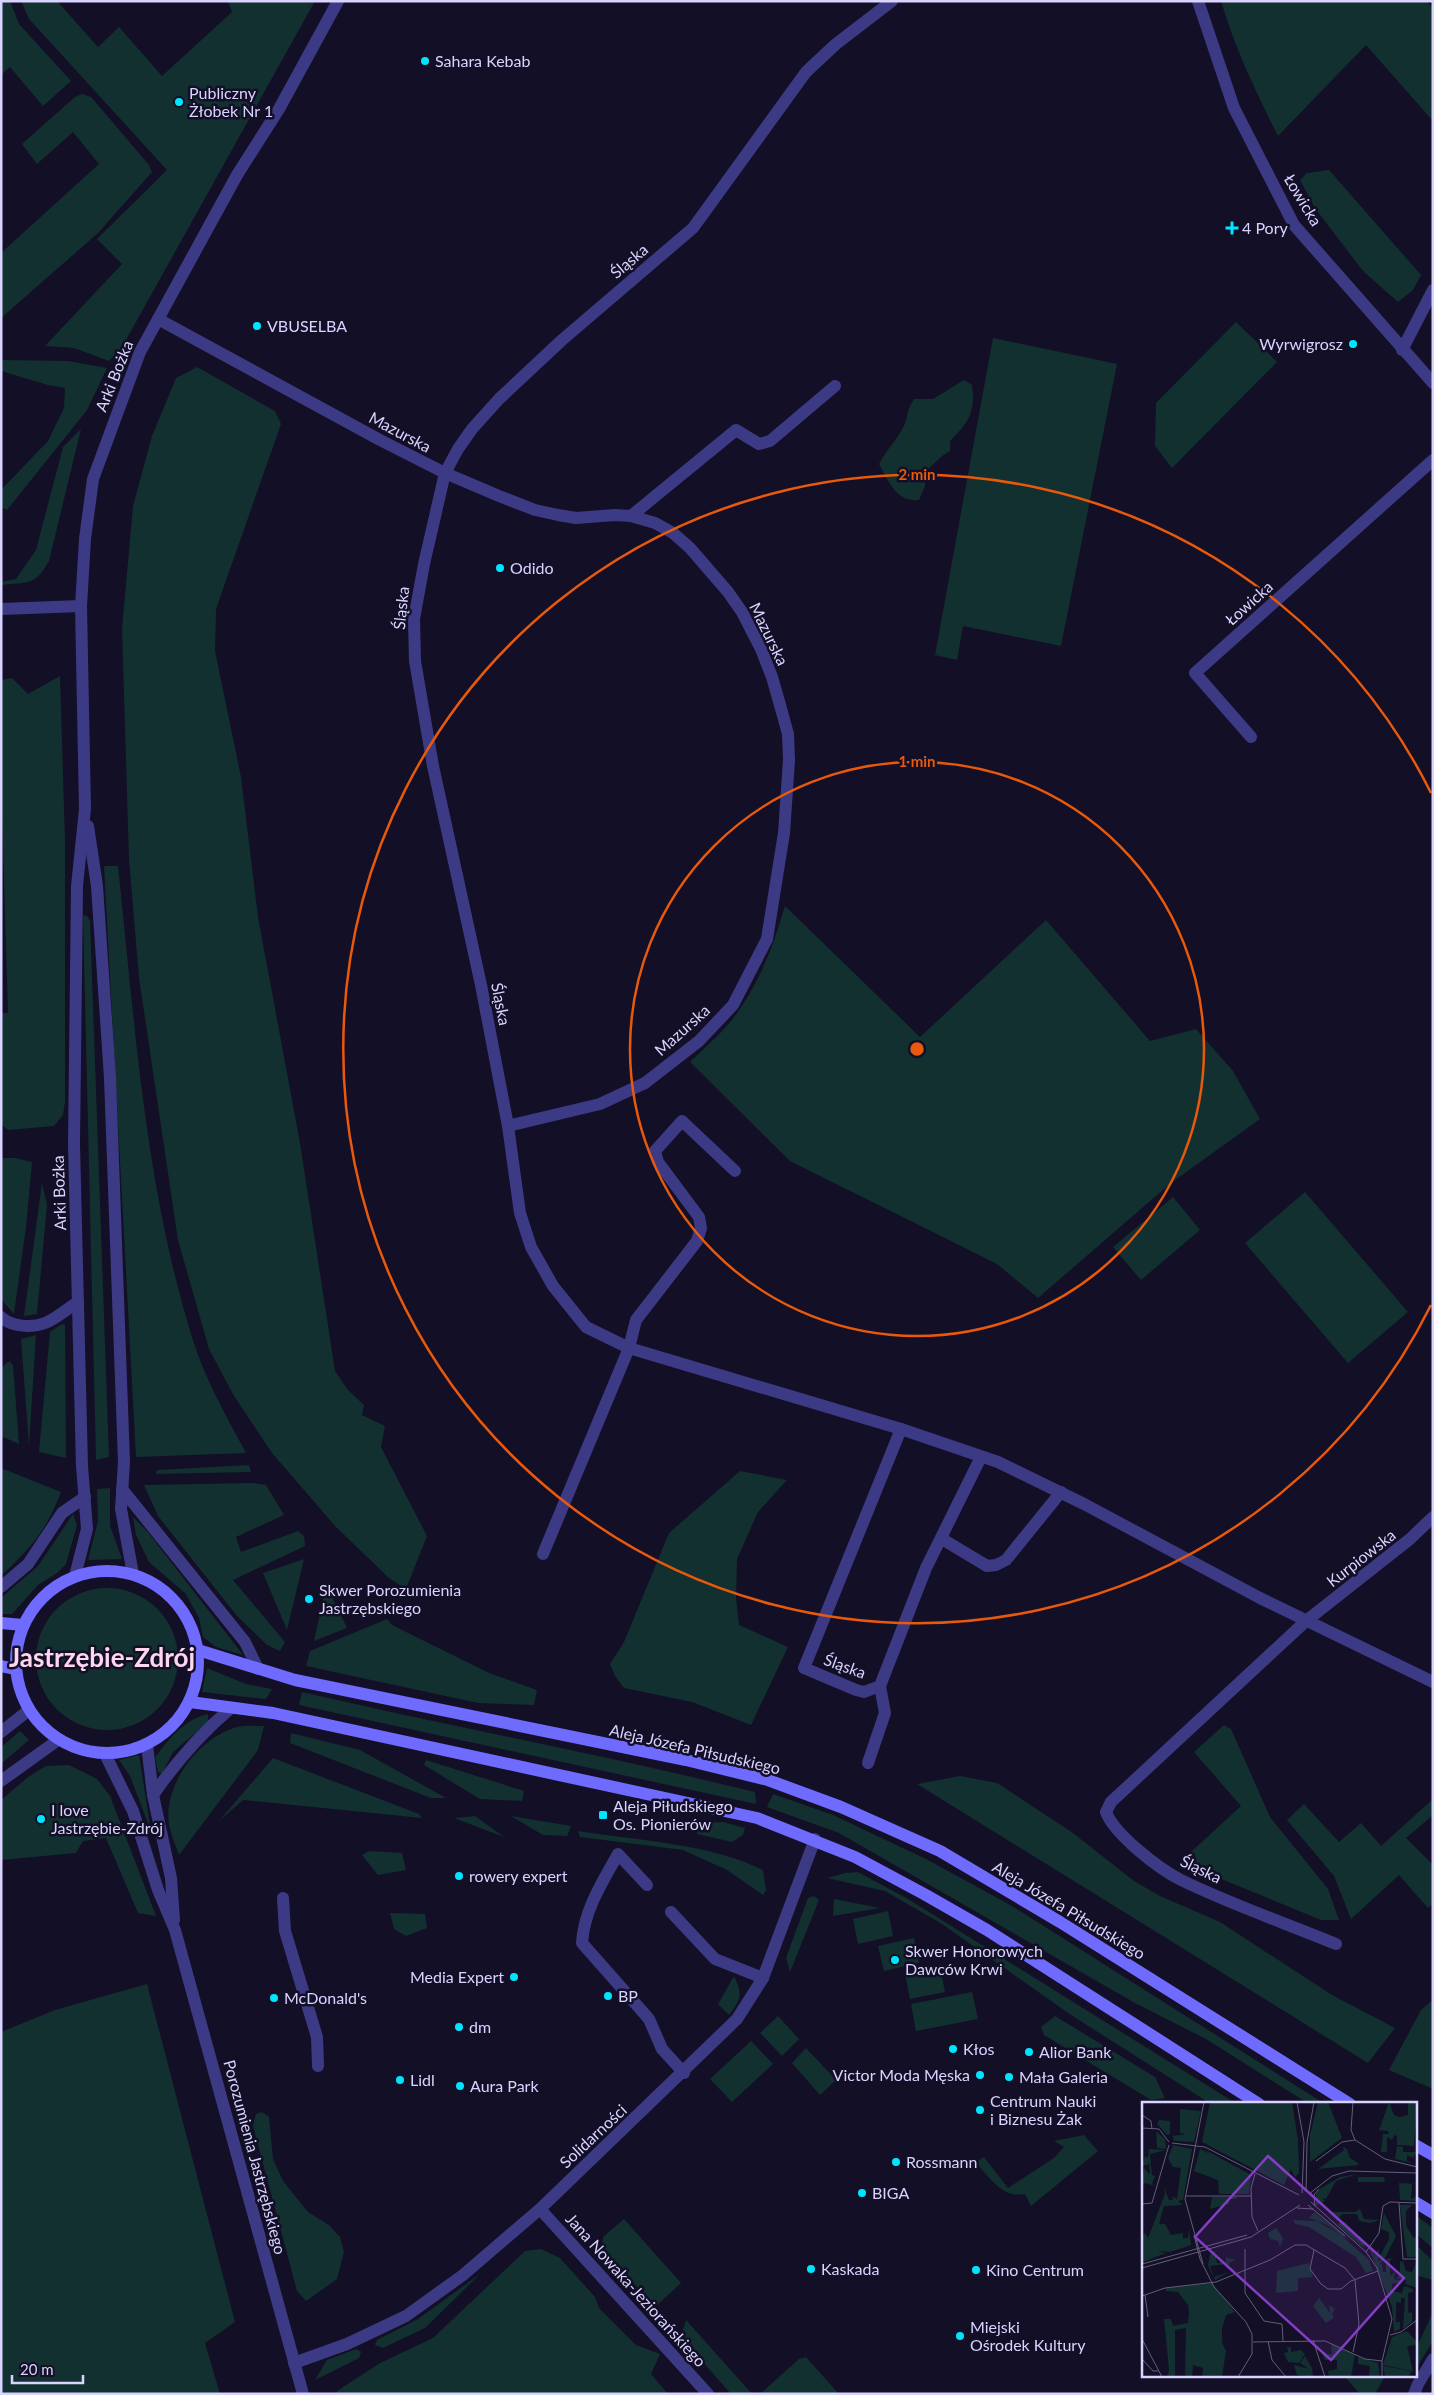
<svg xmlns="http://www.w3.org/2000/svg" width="1434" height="2395" viewBox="0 0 1434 2395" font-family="Lato,sans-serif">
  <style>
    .green { fill: #12302f }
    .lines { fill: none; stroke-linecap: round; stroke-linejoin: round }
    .service { stroke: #3d3a85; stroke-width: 12 }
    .minor { stroke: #3d3a85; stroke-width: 12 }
    .tertiary { stroke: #3d3a85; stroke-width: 12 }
    .secondary { stroke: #6f6bff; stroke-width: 12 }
    .ring { fill: none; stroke: #e8590c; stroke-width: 2.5 }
    .poi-dot { fill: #00e5ff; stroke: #130f26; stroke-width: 2 }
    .labels { text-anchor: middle; stroke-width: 5; stroke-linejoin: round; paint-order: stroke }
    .poi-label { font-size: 16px; fill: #d9d4ff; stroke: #130f26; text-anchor: start }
    .street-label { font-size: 16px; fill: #d9d4ff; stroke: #130f26 }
    .town-label { font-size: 26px; font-weight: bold; fill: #ffd6f0; stroke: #130f26 }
    .inset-road { fill: none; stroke: #625e7d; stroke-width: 1 }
    .view { fill: #843dc5; fill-opacity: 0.15; stroke: #843dc5; stroke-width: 2.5 }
    .inset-edge { fill: none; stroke: #d9d4ff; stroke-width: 2.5 }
    .centre { fill: #e8590c; stroke: #130f26; stroke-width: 2.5 }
    .ring-label { font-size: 15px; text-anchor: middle; font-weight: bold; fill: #e8590c; stroke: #130f26; stroke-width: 5; stroke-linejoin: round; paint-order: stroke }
  </style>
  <rect width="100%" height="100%" fill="#130f26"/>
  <g class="green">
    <path d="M1 1H10L19 24 71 81 43 106 10 67 1 75Z"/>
    <path d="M21 1H57L98 47 119 27 162 76 232 12 228 1H315L122 347 109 361 74 348 45 346 122 264 97 239 167 170 29 19Z"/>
    <path d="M1221 1H1426L1433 8V121L1366 45 1278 136C1256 92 1235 49 1221 1Z"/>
    <path d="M82 94 91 97 149 165 152 172 98 233 1 318V253L99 164 73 132 37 164 22 144 75 97Z"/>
    <path d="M1329 170 1421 275 1413 290 1398 302 1363 271 1315 208 1300 180 1307 173Z"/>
    <path d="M1236 322 1277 362 1172 468 1155 446 1156 403Z"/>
    <path d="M993 338 1117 364 1061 646 963 626 957 660 935 655Z"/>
    <path d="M1 360 68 361 107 368 87 410 7 510 1 507V490L48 441 64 408 65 388 48 385 1 371Z"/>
    <path d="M197 367 275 411 281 424 216 609 215 651 241 777 258 917 300 1143 335 1371 347 1389 364 1405 362 1415 385 1426 381 1447 427 1536 406 1589 389 1578 336 1527 272 1453 234 1396 209 1349 178 1240 139 978 129 859 122 629 133 506 152 436 176 378Z"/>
    <path d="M964 380 972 385C976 412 968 423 950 441V451L942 456 926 471 925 486 919 500C896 502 889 482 879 464 886 450 897 440 904 426 908 417 906 411 914 399H933Z"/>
    <path d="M81 429 49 561C35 586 28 582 1 585V582L16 579 36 550 63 447Z"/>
    <path d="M60 676 65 840V1102L63 1115 54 1126 8 1130 1 1124V1013H8L1 782V680L12 678 28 694Z"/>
    <path d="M104 866H118C135 1025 145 1188 193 1340 205 1380 227 1417 246 1453L136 1457Z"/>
    <path d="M785 906 920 1037 1046 920 1150 1041 1196 1029 1233 1071 1260 1119 1171 1183 1038 1298 997 1264 790 1161 690 1062C702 1050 715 1039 726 1027 756 992 772 950 785 906Z"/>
    <path d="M83 915 87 916 90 921 109 1457 96 1460Z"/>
    <path d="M1 1158H15L32 1162 26 1227 14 1314 1 1299Z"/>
    <path d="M42 1183 47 1205 37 1314 24 1316Z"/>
    <path d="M1305 1192 1408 1312 1348 1363 1245 1243Z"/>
    <path d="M1173 1197 1200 1230 1141 1280 1113 1247Z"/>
    <path d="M62 1324 65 1325 66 1458 39 1452 50 1332Z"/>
    <path d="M36 1335 29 1446 21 1339Z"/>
    <path d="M9 1361 13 1365 19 1444 1 1436V1368Z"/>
    <path d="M249 1465 251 1472 156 1474 157 1470Z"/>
    <path d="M1 1468 61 1492C45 1533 32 1546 1 1576Z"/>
    <path d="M740 1471 787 1480 758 1512 737 1559 736 1598 739 1625 788 1647 751 1725 692 1702 624 1688 615 1676 610 1664 624 1642 669 1533Z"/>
    <path d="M253 1483 266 1485 284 1515 236 1537 241 1552 298 1531 304 1536 305 1546 233 1580 285 1642 280 1651 267 1645 237 1616 158 1516 144 1485Z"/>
    <path d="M110 1488V1526L122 1559 88 1560 98 1521 97 1489Z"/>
    <path d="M73 1514 77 1525 66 1564 57 1573 38 1585 12 1614H1V1598L38 1566Z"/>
    <path d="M133 1517 147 1531 243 1655 216 1647 203 1637 199 1618 186 1594 149 1562 136 1535Z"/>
    <path d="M304 1559 287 1630 263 1573Z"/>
    <path d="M326 1585 347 1628 314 1641Z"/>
    <circle cx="107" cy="1659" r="71"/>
    <path d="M387 1619 392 1625 489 1673 537 1690 534 1705 478 1703 306 1666 310 1651Z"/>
    <path d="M207 1668 246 1684 272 1689 266 1699 202 1692Z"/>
    <path d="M302 1692C453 1727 605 1755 755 1792L756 1804 299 1705Z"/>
    <path d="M208 1714V1722L173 1752 162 1774 158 1772 155 1758C169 1738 184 1720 208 1714Z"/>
    <path d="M1224 1725 1231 1729 1270 1817 1328 1889 1339 1920H1321L1180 1862 1241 1806 1194 1752Z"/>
    <path d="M264 1726 258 1750 179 1855C176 1846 171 1835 169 1825 163 1785 198 1738 237 1727 245 1725 256 1726 264 1726Z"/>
    <path d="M20 1731 29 1740 1 1764V1747Z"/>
    <path d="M291 1733 360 1750 446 1798H431L290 1743Z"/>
    <path d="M139 1755 151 1831 130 1776 119 1760Z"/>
    <path d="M273 1758 419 1814 422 1818 243 1800 219 1821Z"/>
    <path d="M426 1760 524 1791 522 1801 480 1799 424 1765Z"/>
    <path d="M69 1765 97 1779 110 1796 156 1916 138 1913 106 1838 83 1841 76 1853 1 1860V1800L28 1777 46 1766Z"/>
    <path d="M960 1776 997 1783 1073 1833 1134 1881 1160 1896 1220 1922 1332 1995 1395 2028 1368 2063 917 1784Z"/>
    <path d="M773 1794 833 1815 928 1860 1012 1906 1325 2104H1309L1206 2039 1135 2003 839 1833 767 1807Z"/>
    <path d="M1433 1799V1815L1406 1838 1433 1865V1904L1428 1908 1399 1875 1351 1919 1334 1876 1287 1820 1304 1804 1339 1842 1361 1823 1381 1846Z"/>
    <path d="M475 1816 504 1837 454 1818Z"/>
    <path d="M511 1816 571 1826 567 1836 543 1835Z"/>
    <path d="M723 1822 745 1828 743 1835 732 1842 697 1834V1823Z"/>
    <path d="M578 1831C635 1840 712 1844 763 1870L766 1890 763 1895 727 1870 683 1850 580 1837Z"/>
    <path d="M369 1851 402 1853 406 1870 378 1875 362 1855Z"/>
    <path d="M858 1872 908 1899 1237 2104H1211L1071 2015 942 1924 885 1891 827 1878 845 1873Z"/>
    <path d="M814 1896 819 1900 790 1972 786 1958 808 1898Z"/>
    <path d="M834 1899 880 1908 833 1916Z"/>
    <path d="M888 1911 893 1936 858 1944 853 1919Z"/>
    <path d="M390 1913 425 1914 427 1928 406 1936 394 1929Z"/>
    <path d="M914 1938 919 1963 884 1971 878 1946Z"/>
    <path d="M940 1967 945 1992 910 1999 905 1974Z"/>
    <path d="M734 1976C743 1995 741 1999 729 2015L718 2004Z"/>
    <path d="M147 1984 235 2322 205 2343 220 2394H1V2032L55 2010Z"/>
    <path d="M972 1992 978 2019 916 2031 911 2004Z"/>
    <path d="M1433 2000V2089L1389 2070 1421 2010Z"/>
    <path d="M778 2016 799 2039 782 2056 760 2033Z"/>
    <path d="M1055 2016 1155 2077 1165 2098 1151 2100 1044 2035 1041 2027Z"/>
    <path d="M751 2041 773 2064 732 2102 710 2079Z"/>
    <path d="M806 2048 836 2080 820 2095 792 2063Z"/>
    <path d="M262 2112 269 2117 273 2159 283 2181 308 2212 329 2225 340 2237 344 2252 337 2279 306 2301 297 2291 253 2126 256 2114Z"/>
    <path d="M1084 2135 1098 2151 1031 2206 1025 2194C1002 2199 990 2177 975 2162L984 2157 1008 2188 1054 2158 1064 2147 1054 2141Z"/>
    <path d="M1415 2215 1433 2228V2248L1415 2233Z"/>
    <path d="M624 2219 681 2283 655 2307 602 2248 603 2237Z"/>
    <path d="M1415 2244 1432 2260 1433 2280 1415 2275Z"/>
    <path d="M541 2249 560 2258 595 2297 599 2308 636 2345 660 2354 651 2374 668 2394H338L337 2391 380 2363 433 2338 525 2251Z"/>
    <path d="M480 2274 425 2328 383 2348 375 2345 377 2340 418 2319Z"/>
    <path d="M1433 2312V2341L1415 2370V2351Z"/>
    <path d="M686 2320 752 2394H731L681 2337Z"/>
    <path d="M356 2349 361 2352 359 2358 315 2380 327 2360Z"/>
    <path d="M806 2357 839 2394H760L799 2359Z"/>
    <path d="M1344 2376H1385L1375 2394H1360Z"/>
  </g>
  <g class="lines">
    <g class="service">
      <path d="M631 516 736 430 759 444 770 441 835 386"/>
      <path d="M1251 737 1195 673 1433 460"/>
      <path d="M1 1317C11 1327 32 1328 45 1323 56 1319 68 1308 78 1302"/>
      <path d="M901 1429 804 1668 856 1690 864 1692 880 1686 926 1568 981 1457"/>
      <path d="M942 1539 987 1566 996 1565 1006 1560 1061 1492"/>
      <path d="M543 1554 629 1348 636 1320 697 1241 701 1228 699 1217 658 1162 655 1151 682 1121 735 1171"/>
      <path d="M868 1763 885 1713 880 1686"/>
      <path d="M1111 1802 1106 1812C1114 1834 1159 1869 1181 1880 1230 1904 1285 1923 1336 1944"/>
      <path d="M647 1885 618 1854C602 1883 584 1910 582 1943L649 2019 662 2049 684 2073"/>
      <path d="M283 1898 285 1931 317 2037 318 2066"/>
      <path d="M671 1912 715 1959 763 1978"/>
    </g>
    <g class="minor">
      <path d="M892 1 836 44 806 72 693 228 562 340 499 399 472 429 458 449 445 473 424 564 414 619 415 661 433 766 481 985 508 1126 520 1213 531 1247 553 1286 586 1327 629 1348 901 1429 998 1462 1084 1504 1260 1598 1433 1682"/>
      <path d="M1198 1 1234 108 1294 225 1433 383"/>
      <path d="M158 319 380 440 445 473 499 496 535 510 558 515 576 518 615 515 631 516 655 523 673 533 690 548 728 592 742 612 761 649 772 677 780 705 788 734 789 760 784 833 767 939 733 1005 699 1041 645 1083 600 1104 508 1126"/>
      <path d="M1402 350 1433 290"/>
      <path d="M1 609 81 606"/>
      <path d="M1111 1802 1306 1621 1410 1539 1433 1517"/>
      <path d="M540 2209 708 2394"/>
      <path d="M294 2363 347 2344 406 2316 463 2275 540 2209 737 2019 763 1978 815 1839"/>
    </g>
    <g class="tertiary">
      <path d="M88 826 97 886 110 1078 124 1462 121 1509 133 1574"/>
      <path d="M122 1489 245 1642 258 1669"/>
      <path d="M75 1576 87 1529 82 1466 74 1145 77 886 85 809 81 606 85 539 93 479 140 352 237 175 279 109 338 1"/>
      <path d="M1 1587 28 1564 62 1513 85 1497"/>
      <path d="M1 1732 29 1710"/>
      <path d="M147 1745 153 1795 171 1878 174 1920"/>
      <path d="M105 1754 133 1811 158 1890 175 1930 303 2394"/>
      <path d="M1 1781 58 1740"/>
      <path d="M153 1795C176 1762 200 1734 231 1708"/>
      <path d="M1414 2394 1418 2384 1433 2359"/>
    </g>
    <g class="secondary">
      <circle cx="107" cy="1662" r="91"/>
      <path d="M1 1623 23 1625"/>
      <path d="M198 1650 295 1680 686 1760 768 1780 841 1807 940 1851 1060 1922 1350 2104"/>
      <path d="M1 1666 15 1669"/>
      <path d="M190 1702 273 1713 757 1818 855 1857 924 1894 987 1930 1259 2104"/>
      <path d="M1415 2145 1433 2155"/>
      <path d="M1415 2202 1433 2213"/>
    </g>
  </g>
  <g class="ring">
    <circle cx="917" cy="1049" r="287"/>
    <path d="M1431 1305A574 574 0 1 1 1431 793"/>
  </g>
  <g class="poi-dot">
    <circle cx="425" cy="61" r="5"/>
    <circle cx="179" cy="102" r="5"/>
    <path d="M1229.5 220.5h5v5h5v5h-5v5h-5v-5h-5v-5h5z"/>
    <circle cx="257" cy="326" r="5"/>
    <circle cx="1353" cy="344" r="5"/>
    <circle cx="500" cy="568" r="5"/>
    <circle cx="309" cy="1599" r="5"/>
    <rect x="598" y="1810" width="10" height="10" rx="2.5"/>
    <circle cx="41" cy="1819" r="5"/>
    <circle cx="459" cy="1876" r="5"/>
    <circle cx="895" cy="1960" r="5"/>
    <circle cx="514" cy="1977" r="5"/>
    <circle cx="608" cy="1996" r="5"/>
    <circle cx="274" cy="1998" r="5"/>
    <circle cx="459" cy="2027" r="5"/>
    <circle cx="953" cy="2049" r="5"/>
    <circle cx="1029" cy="2052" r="5"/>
    <circle cx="980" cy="2075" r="5"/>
    <circle cx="1009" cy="2077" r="5"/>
    <circle cx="400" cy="2080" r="5"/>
    <circle cx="460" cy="2086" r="5"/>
    <circle cx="980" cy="2110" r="5"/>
    <circle cx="896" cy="2162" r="5"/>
    <circle cx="862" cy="2193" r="5"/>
    <circle cx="811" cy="2269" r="5"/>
    <circle cx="976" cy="2270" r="5"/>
    <circle cx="960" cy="2336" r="5"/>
  </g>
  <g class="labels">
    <g class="poi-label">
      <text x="435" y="67">Sahara Kebab</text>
      <text x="189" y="99">Publiczny<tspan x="189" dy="18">Żłobek Nr 1</tspan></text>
      <text x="1242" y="234">4 Pory</text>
      <text x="267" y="332">VBUSELBA</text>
      <text x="1343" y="350" text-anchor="end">Wyrwigrosz</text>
      <text x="510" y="574">Odido</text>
      <text x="319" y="1596">Skwer Porozumienia<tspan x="319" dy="18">Jastrzębskiego</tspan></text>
      <text x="613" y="1812">Aleja Piłudskiego<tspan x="613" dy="18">Os. Pionierów</tspan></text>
      <text x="51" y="1816">I love<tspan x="51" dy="18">Jastrzębie-Zdrój</tspan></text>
      <text x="469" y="1882">rowery expert</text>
      <text x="905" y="1957">Skwer Honorowych<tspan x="905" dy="18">Dawców Krwi</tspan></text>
      <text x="504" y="1983" text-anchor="end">Media Expert</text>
      <text x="618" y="2002">BP</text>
      <text x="284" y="2004">McDonald's</text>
      <text x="469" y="2033">dm</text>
      <text x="963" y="2055">Kłos</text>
      <text x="1039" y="2058">Alior Bank</text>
      <text x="970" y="2081" text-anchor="end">Victor Moda Męska</text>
      <text x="1019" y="2083">Mała Galeria</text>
      <text x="410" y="2086">Lidl</text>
      <text x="470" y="2092">Aura Park</text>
      <text x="990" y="2107">Centrum Nauki<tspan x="990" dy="18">i Biznesu Żak</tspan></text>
      <text x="906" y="2168">Rossmann</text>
      <text x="872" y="2199">BIGA</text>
      <text x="821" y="2275">Kaskada</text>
      <text x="986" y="2276">Kino Centrum</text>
      <text x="970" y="2333">Miejski<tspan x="970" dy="18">Ośrodek Kultury</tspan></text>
    </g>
    <g class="street-label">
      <text transform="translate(1303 200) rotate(59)" y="6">Łowicka</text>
      <text transform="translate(629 261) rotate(-40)" y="6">Śląska</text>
      <text transform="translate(114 376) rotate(-68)" y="6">Arki Bożka</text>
      <text transform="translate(400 432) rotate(28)" y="6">Mazurska</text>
      <text transform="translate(1249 603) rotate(-42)" y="6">Łowicka</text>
      <text transform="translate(401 608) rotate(-84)" y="6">Śląska</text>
      <text transform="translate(769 634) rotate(64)" y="6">Mazurska</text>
      <text transform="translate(501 1004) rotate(79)" y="6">Śląska</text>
      <text transform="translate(682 1030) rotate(-42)" y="6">Mazurska</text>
      <text transform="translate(59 1193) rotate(-92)" y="6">Arki Bożka</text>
      <text transform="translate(1361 1558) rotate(-38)" y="6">Kurpiowska</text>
      <text transform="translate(845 1666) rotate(20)" y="6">Śląska</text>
      <text transform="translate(695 1749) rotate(13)" y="6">Aleja Józefa Piłsudskiego</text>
      <text transform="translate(1201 1869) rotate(26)" y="6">Śląska</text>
      <text transform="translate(1069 1910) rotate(31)" y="6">Aleja Józefa Piłsudskiego</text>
      <text transform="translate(593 2136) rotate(-43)" y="6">Solidarności</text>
      <text transform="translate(255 2157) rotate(75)" y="6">Porozumienia Jastrzębskiego</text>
      <text transform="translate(636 2290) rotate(48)" y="6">Jana Nowaka-Jeziorańskiego</text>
    </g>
    <g class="town-label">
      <text x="102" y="1667">Jastrzębie-Zdrój</text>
    </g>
  </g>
  <g transform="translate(1142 2102)">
    <rect width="275" height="275" fill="#130f26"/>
    <path d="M68 0H150L156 38 157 71 153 75 149 67 142 83 60 40ZM176 0H186L200 36 168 60V33ZM247 0 252 13 257 15 266 13V0H275L272 44 255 43V34L252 33 250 38 245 35V50H239L241 32H247L246 29 237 28ZM38 7 59 9 52 40 32 39 31 34 44 32 38 31ZM17 18 28 19V32L25 33 15 22ZM14 29 23 37 24 47 15 46ZM31 43 50 47 41 98 36 99 41 103 22 104 17 122H23L29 133 41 131V136H46L47 127 49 143 28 150 16 149 24 151 1 160V133L3 131 6 136 23 92 22 85 27 98H31L30 94 35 97 39 66 31 65 26 56ZM255 44 261 45V50H275L271 56 265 53V59L275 62 253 57ZM201 45 205 47 208 56 216 61V63L176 67 202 48ZM60 46 109 73 107 92H77L76 78 52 69 58 47 68 52ZM7 47 24 48 8 52 10 73 13 74 10 82 14 84 18 74 14 84 3 81 0 85 2 66 8 73 7 60 6 63H0L3 54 6 56ZM215 72 194 79 184 97 180 96 183 99 174 104V92L179 86 198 75ZM216 75H242L243 80H216ZM257 81 275 82H270L269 97 275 94V99L258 98ZM70 95H94L95 97H87V102L68 107ZM258 103H270L264 109V124L272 136 275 135V155H265ZM218 107 222 117 238 118 228 121 217 119 215 112H200L195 119 187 110H213ZM172 110 208 138 201 135 227 158 231 169 224 171 214 155 167 125 153 122 151 118 175 119 199 133 185 123 176 119 167 116ZM242 111 254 134 243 156 237 163 240 161 241 170H244V157L253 156 248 158V174L253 170 252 177 262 179 250 182V189L260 191 262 184 271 187V190L266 191V211L270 210V220L261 227 263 196H259V201L254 200V220H258V227L252 230 250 205 228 149 230 146 233 156V151L237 147 236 159 241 157 238 154 247 137V130L239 127ZM198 119 203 120 224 142 221 145 196 123ZM134 126 141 136 138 145 136 139 128 137 126 131ZM73 149 75 161 84 160V155L93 158 87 161V166L85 162 68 164 72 175 87 170 73 178 66 163 68 152ZM275 158V179L272 180H275V186L263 182 264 178 254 176 258 173V160L261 159 264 169 270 170ZM167 161 171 175 156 176V189L134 191 135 169ZM70 181 93 210 84 213 80 227V241L84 249 80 275H60L61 266 51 263 50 275H43L44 226 33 228V275H25L27 268 22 217H29L31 224 46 221 47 211 46 203 36 190 24 189 23 186ZM177 196 188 211 187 203 193 207 190 212 192 216 184 221 171 204ZM265 229 275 240V243L265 244 271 269 241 263 250 235ZM189 242 213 253 209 275 187 274 186 269 195 267V258H183L180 252H190ZM145 245H149V250L159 248 163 252 157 261 146 260 142 251 146 250ZM163 254 170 266 171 275 155 273 152 263 167 267 158 261ZM216 255 236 261 238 275H227L228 264 216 262ZM241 264 270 269 266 275H243Z" fill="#12302f"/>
    <path class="inset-road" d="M155 0 162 40 160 91M211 0 209 28 213 38 243 57 275 65M0 13 9 19 10 27M0 26 17 27 27 40M30 41 63 45 157 93M174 59 200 40 213 38M113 72 109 86 110 115 116 129M164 90 165 40 172 0M167 92 190 74 207 69 275 71M44 94H109M169 100 224 150 235 166 250 217 240 259V275M257 101 261 157H275M0 102 10 101 27 43M166 103 203 134M173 104 172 93 177 87M155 106 171 107M52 133 58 157 72 185 104 220 110 232V252L96 275M103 147V191L122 219 140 222 141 239M172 148 168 167 179 182 186 187H199L209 179 236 169M224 150 237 131 241 104 248 100 275 101M0 162 105 133M61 162 43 97 62 0M0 166 109 135 158 103M3 193 6 215M0 194 23 186 74 180 128 158 153 143H164L203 166 213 178 217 222 211 250M248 233 259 230 275 218M0 237 20 275M171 238 183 275M126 239 130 258 144 275M111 240 183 239 223 257 240 259M0 257 11 269H16"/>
    <path class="view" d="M126 54 262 176 189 258 53 135Z"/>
    <rect width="275" height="275" class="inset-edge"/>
  </g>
  <circle cx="917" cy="1049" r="8" class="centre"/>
  <g class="ring-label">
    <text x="917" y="480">2 min</text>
    <text x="917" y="767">1 min</text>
  </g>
  <rect width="1434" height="2395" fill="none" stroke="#d9d4ff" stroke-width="5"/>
  <path d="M12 2375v8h71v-8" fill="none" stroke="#d9d4ff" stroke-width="2.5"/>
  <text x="20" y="2375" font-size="15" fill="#d9d4ff" stroke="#130f26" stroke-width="4" paint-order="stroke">20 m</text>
</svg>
